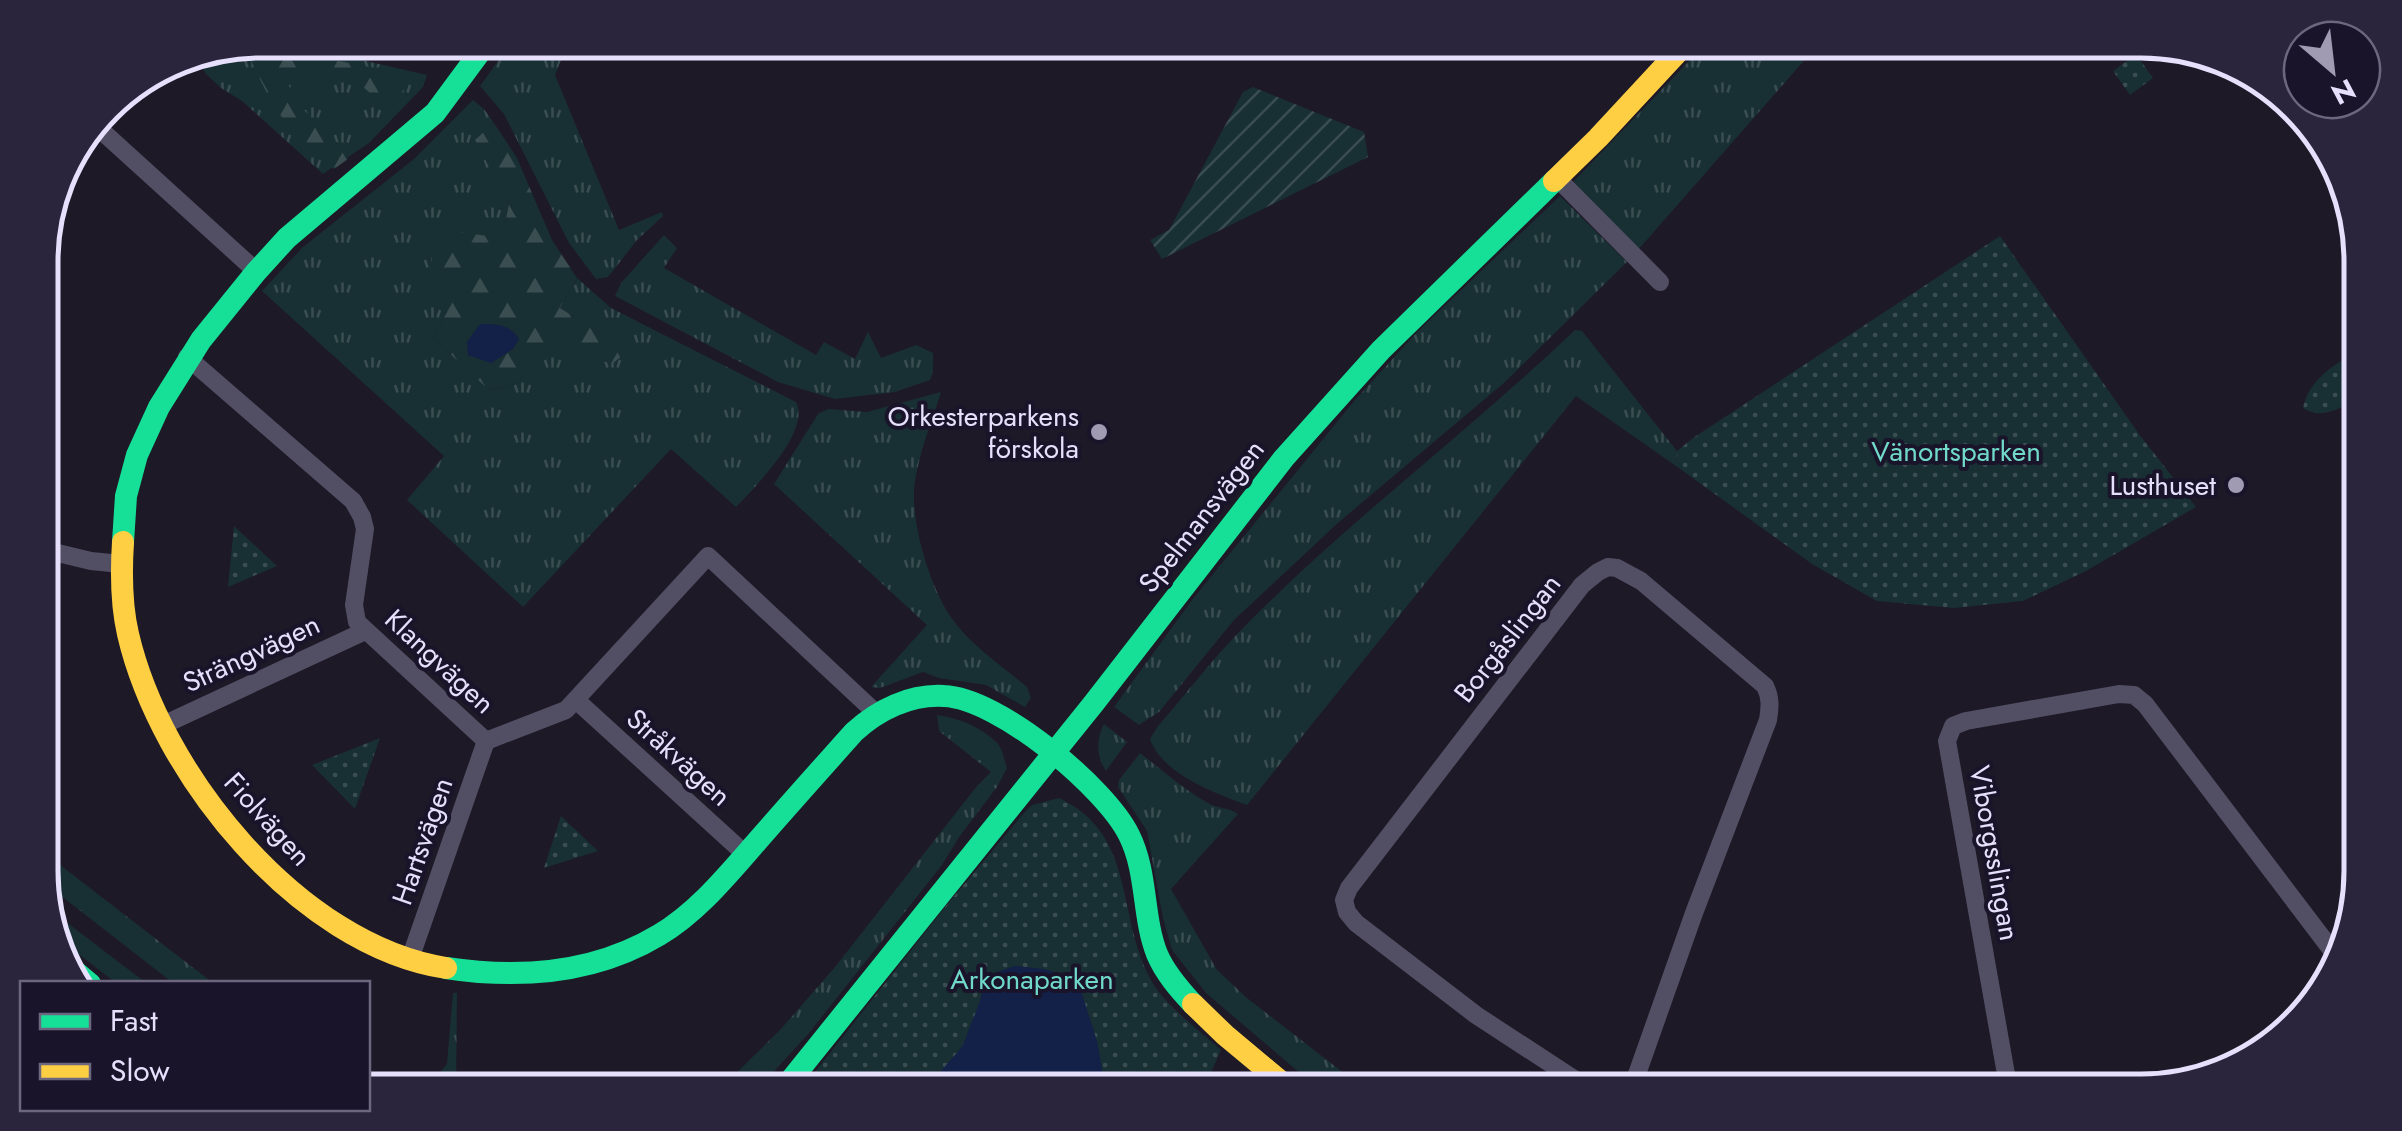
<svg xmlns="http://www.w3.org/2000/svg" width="2402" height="1131" viewBox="0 0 2402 1131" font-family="Jost,sans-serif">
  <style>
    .grass { fill: url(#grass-tufts) }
    .forest { fill: url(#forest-firs) }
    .park { fill: url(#park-dots) }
    .garden { fill: url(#garden-furrows) }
    .water { fill: #132148 }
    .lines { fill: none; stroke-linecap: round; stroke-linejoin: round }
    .street { stroke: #524f65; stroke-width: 18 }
    .fast { stroke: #16e098; stroke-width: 22 }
    .slow { stroke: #ffcf43; stroke-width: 22 }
    .poi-dot { fill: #a09ab2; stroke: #1a142b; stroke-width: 4 }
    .labels { text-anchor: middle; stroke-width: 8; stroke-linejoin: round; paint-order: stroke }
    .poi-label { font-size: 28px; fill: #e6e0fd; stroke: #1a142b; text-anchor: end }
    .park-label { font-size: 28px; fill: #70d9c8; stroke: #1a142b }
    .street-label { font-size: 28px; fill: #e6e0fd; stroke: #1a142b }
    .rim { fill: none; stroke: #e6e0fd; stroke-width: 5 }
  </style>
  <defs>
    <pattern id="grass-tufts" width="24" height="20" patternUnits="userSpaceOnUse" patternTransform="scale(2.5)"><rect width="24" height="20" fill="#182f33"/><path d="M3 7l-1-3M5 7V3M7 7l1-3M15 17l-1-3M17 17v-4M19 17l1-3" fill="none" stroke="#3a4d51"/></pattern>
    <pattern id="forest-firs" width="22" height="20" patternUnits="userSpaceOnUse" patternTransform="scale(2.5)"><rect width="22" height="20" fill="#182f33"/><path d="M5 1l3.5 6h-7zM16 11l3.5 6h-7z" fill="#3a4d51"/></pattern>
    <pattern id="park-dots" width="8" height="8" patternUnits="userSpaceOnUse" patternTransform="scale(2.5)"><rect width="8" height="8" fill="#182f33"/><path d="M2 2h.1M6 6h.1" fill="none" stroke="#3a4d51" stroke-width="1.8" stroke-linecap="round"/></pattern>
    <pattern id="garden-furrows" width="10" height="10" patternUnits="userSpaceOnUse" patternTransform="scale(2.5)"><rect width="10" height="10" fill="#182f33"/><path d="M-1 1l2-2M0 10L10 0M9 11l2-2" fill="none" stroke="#3a4d51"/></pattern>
  </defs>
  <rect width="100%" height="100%" fill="#1d1926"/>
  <g class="grass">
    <path d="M261 40H300L340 55 427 75 423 87 369 143 323 174 242 101 221 88 205 73 202 65 190 54Z"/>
    <path d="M513 40H569L555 75 619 230 662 212 663 216 637 240 608 277 596 279 569 243 504 114 480 86Z"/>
    <path d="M1709 40H1822L1637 251 1572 183Z"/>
    <path d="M473 100 484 109 494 123 476 141 509 204 502 239 438 230 431 268 447 312 433 338 490 390 518 383 546 341 627 351 560 308 577 278 611 308 796 402C811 431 756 486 736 507L671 449 523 607 407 500 444 456 262 291 303 247 414 159Z"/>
    <path d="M1560 196 1627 262 1505 382 1339 522 1234 620 1159 712 1139 725 1114 707 1192 600 1355 400 1417 332Z"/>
    <path d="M664 235 677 248 664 268 816 355 824 342 855 359 868 332 881 358 916 345 933 353V372L930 380 895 392 835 399 778 382 615 296 621 283Z"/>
    <path d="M1575 330 1582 331 1677 451 1676 466 1576 396 1247 805C1215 793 1162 774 1150 739L1158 726C1187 693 1213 658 1244 627 1348 521 1468 432 1575 330Z"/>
    <path d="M941 392C932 421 920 450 915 481 909 519 930 589 953 620 972 646 1002 666 1027 687L1031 698 1025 707 986 685 939 678 923 672 880 688 871 687 927 625 774 484 818 414 828 409 867 412Z"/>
    <path d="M937 715C959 718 982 727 998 744 1003 750 1004 760 1007 768L997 787 959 837 942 865 809 1033 756 1091H718L781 1029 835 967 977 786 991 772 939 731Z"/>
    <path d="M1104 724 1127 742 1106 771C1096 757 1096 739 1104 724Z"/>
    <path d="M1140 753C1162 770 1183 789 1208 803 1218 809 1228 807 1238 814L1171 889 1217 970 1247 998 1367 1091H1321L1206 993 1172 950 1163 918 1147 831 1118 787 1119 780Z"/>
    <path d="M42 851 213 983H173L42 881Z"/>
    <path d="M44 905 146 983H116L58 938Z"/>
    <path d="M453 993H457L456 1091H425L447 1064Z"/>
  </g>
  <g class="forest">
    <path d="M261 40H289L319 57 389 71 406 76C408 89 400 95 391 102L378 100 362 86 344 79 313 77 298 67 288 69C280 96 326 131 344 149L348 159 334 169C292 146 261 87 244 43Z"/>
    <path d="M494 123 517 158 552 240 577 278 560 308 628 351 612 364 546 342 518 383 489 390 433 338 447 312 430 268 438 229 502 238 509 204 475 140Z"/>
  </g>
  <g class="park">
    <path d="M2136 54 2153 78 2130 95 2113 71Z"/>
    <path d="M2000 236 2139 434 2196 507 2086 571 2023 601 1954 608 1877 601 1812 564 1676 466 1677 451 1693 438Z"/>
    <path d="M2360 352 2361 395C2344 407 2322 421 2303 408 2308 381 2336 361 2360 352Z"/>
    <path d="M234 526 277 566 228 587Z"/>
    <path d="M380 738 355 809 312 765Z"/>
    <path d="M1059 798C1136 834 1116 913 1150 978 1162 1003 1200 1031 1221 1050L1208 1079 1199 1091H800L945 907 1023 814 1032 805Z"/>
    <path d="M561 816 598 851 544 868Z"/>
  </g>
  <path class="garden" d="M1253 87 1364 132 1368 157 1162 259 1150 240 1169 230 1243 92Z"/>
  <g class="water">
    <path d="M480 324C496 324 510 324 519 339L513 349 491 363 468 355 467 342Z"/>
    <path d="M1015 966 1043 969 1061 974 1080 988 1097 1041 1104 1080 1096 1091H927V1087L962 1047 979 1004 985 983 998 972Z"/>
  </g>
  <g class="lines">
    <g class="street">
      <path d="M93 123 256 271"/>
      <path d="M1557 178 1660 282"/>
      <path d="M187 357 353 501 362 517 365 529 354 605 357 622 486 741 566 710 708 556 876 713"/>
      <path d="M41 549 91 561 121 564"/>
      <path d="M576 700 745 854"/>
      <path d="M161 726 365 631"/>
      <path d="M410 959 486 741"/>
      <path d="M1597 1091 1574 1079 1476 1015 1356 923 1347 912 1344 900 1349 888 1582 585 1598 572 1608 567 1617 568 1641 581 1765 686C1771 698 1770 707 1768 720L1694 913 1631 1091"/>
      <path d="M2009 1091 1947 741 1953 726 1966 721 2119 694 2134 695 2145 704 2340 961"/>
    </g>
    <g class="fast">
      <path d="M123 542 126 496 137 455 159 407 201 340 256 272 287 238 435 113 489 40"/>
      <path d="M71 968 90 984"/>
      <path d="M446 968C519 979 594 974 659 935 696 913 725 878 753 846 786 808 820 770 854 732 878 710 910 694 944 696 999 698 1106 788 1129 835 1148 873 1142 916 1157 954 1165 973 1179 989 1193 1004"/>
      <path d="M782 1091 1094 703 1284 458 1381 350 1554 181"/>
    </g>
    <g class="slow">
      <path d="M1554 181 1598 138 1689 40"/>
      <path d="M123 542C121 573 121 604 128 634 160 773 298 945 446 968"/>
      <path d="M1193 1004 1225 1035 1292 1091"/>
    </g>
  </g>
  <g class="poi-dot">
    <circle cx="1099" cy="432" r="10"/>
    <circle cx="2236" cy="485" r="10"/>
  </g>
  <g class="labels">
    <g class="poi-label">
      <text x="1079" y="426">Orkesterparkens<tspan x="1079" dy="32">förskola</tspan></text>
      <text x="2216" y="495">Lusthuset</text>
    </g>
    <g class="park-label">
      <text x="1956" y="461">Vänortsparken</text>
      <text x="1032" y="989">Arkonaparken</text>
    </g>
    <g class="street-label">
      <text transform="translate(1201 516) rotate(-52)" y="10">Spelmansvägen</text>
      <text transform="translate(1507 638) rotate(-52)" y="10">Borgåslingan</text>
      <text transform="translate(251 653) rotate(-25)" y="10">Strängvägen</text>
      <text transform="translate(440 661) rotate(43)" y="10">Klangvägen</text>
      <text transform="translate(679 757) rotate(42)" y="10">Stråkvägen</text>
      <text transform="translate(268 819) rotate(48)" y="10">Fiolvägen</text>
      <text transform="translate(422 841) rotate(-71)" y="10">Hartsvägen</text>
      <text transform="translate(1995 853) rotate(80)" y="10">Viborgsslingan</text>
    </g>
  </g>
  <path d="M0 0H2402V1131H0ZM261 58H2141A203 203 0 0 1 2344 261V871A203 203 0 0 1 2141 1074H261A203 203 0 0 1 58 871V261A203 203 0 0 1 261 58Z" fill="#2a243c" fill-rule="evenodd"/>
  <path class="rim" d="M261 58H2141A203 203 0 0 1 2344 261V871A203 203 0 0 1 2141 1074H261A203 203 0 0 1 58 871V261A203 203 0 0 1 261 58Z"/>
  <rect x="20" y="981" width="350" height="130" fill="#1a142b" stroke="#6c667f" stroke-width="2.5"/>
  <rect x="40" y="1014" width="50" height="15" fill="#16e098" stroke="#6c667f" stroke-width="2.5"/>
  <text x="110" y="1031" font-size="30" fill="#e6e0fd">Fast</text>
  <rect x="40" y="1064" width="50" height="15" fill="#ffcf43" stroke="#6c667f" stroke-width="2.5"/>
  <text x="110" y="1081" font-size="30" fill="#e6e0fd">Slow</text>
  <g transform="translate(2332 70) rotate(152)"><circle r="48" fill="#1a142b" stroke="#6c667f" stroke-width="2.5"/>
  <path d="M0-8L18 38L0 25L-18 38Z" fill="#a09ab2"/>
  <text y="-15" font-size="28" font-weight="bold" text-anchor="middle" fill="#e6e0fd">N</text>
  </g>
</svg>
